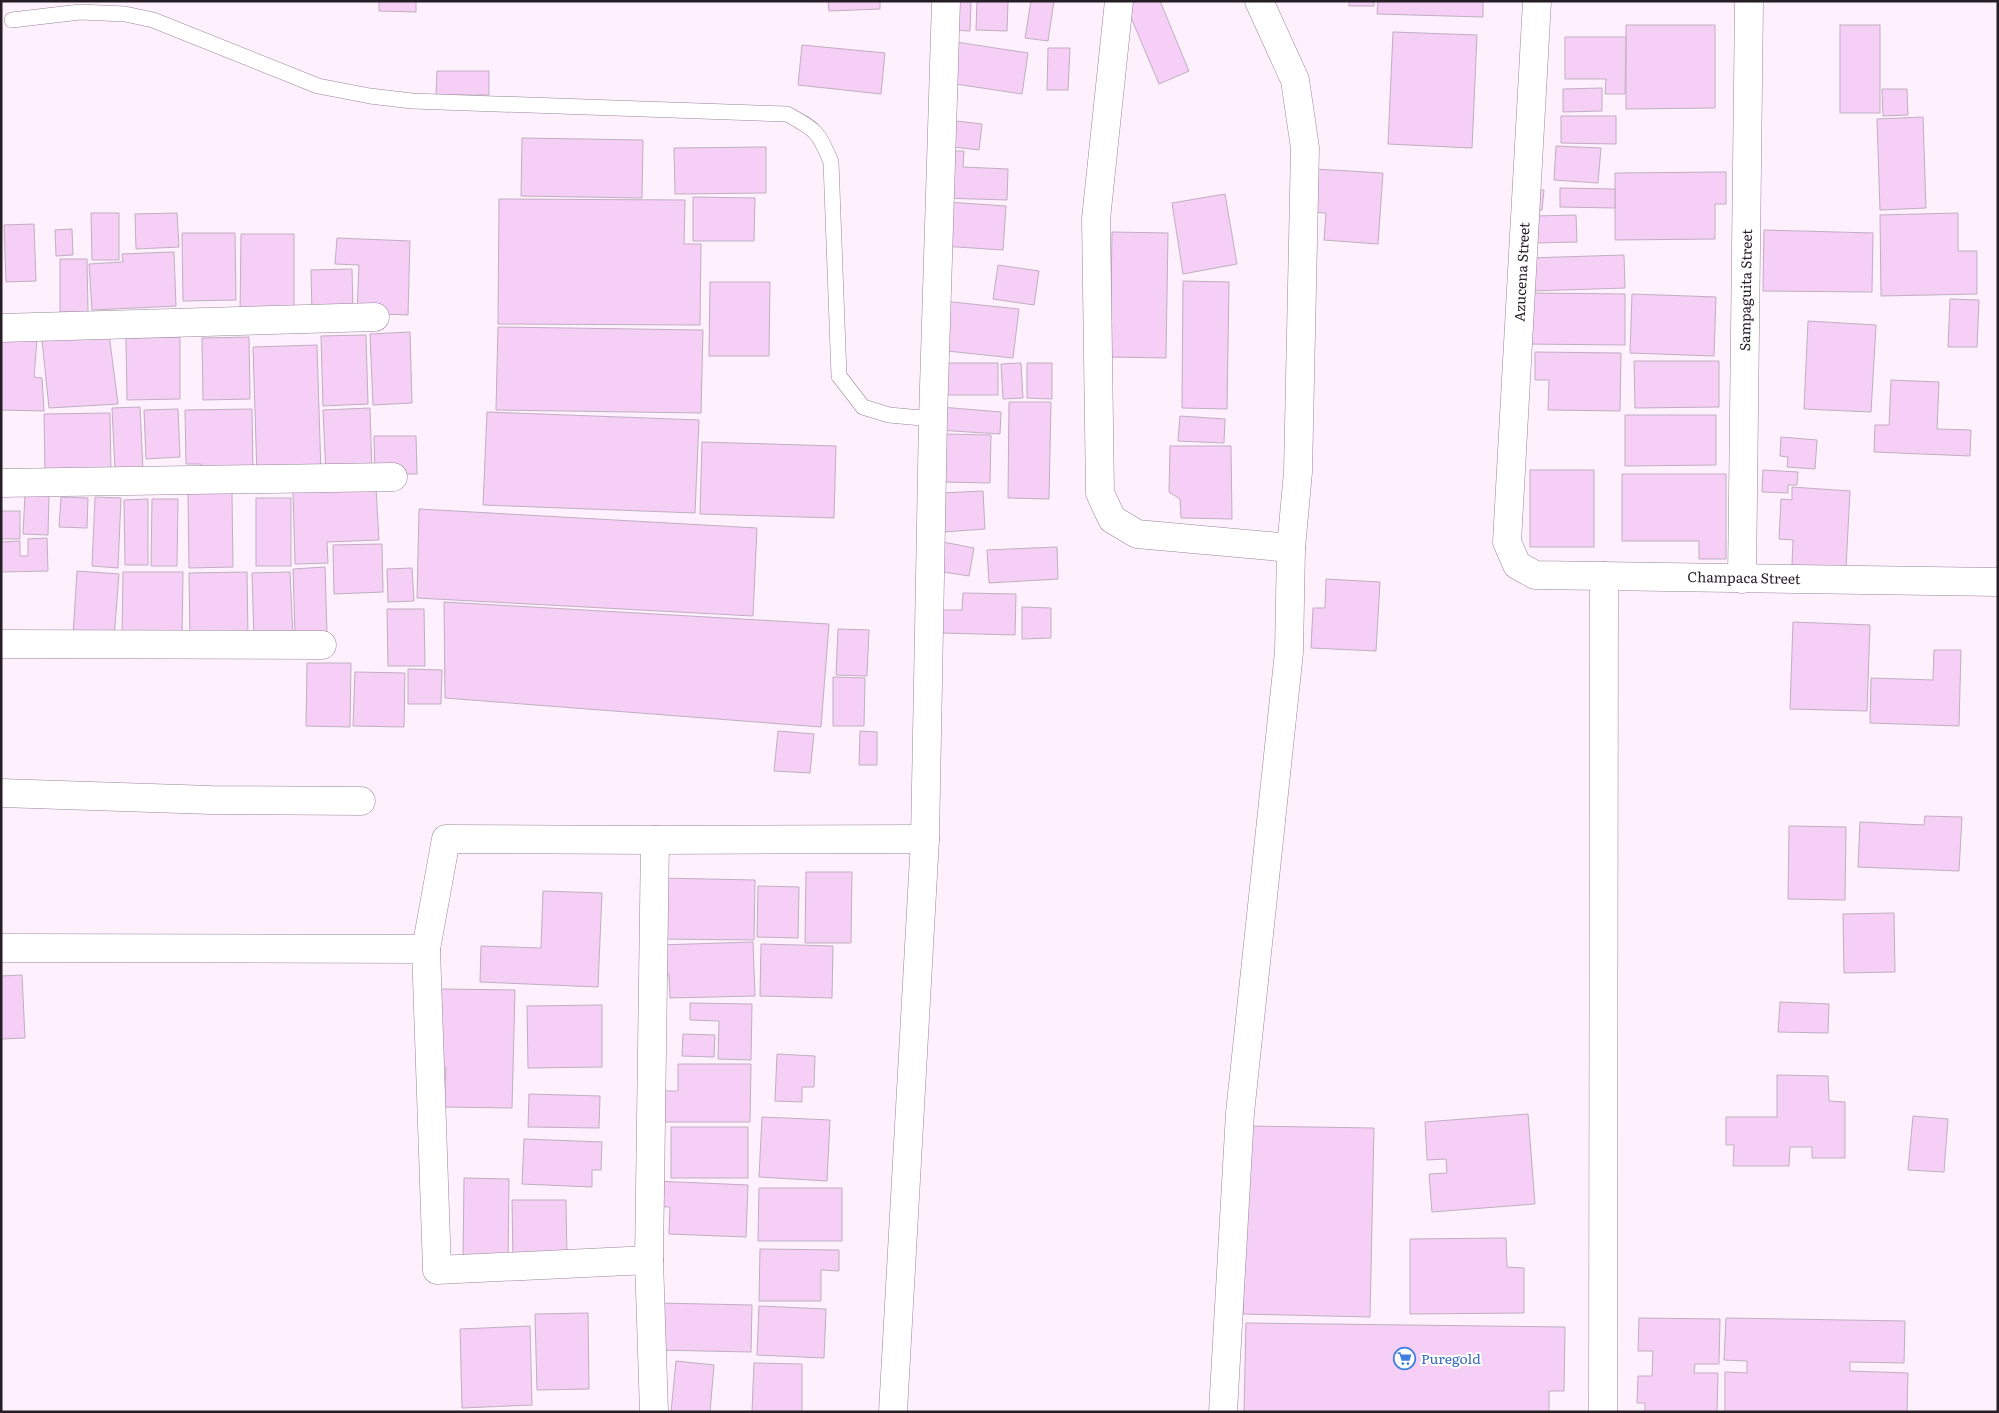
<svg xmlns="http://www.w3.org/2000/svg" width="1999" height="1413" viewBox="0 0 1999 1413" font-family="Literata,serif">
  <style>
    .building { fill: #f6cff6; stroke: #c0afc0 }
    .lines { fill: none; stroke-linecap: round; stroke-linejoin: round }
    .lane-casing { stroke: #978797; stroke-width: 16 }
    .street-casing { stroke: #978797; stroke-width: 29 }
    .lane { stroke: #fff; stroke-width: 15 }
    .street { stroke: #fff; stroke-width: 28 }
    .labels { text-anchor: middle; stroke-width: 4; stroke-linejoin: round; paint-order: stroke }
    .street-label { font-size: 14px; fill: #251e25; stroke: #fff }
    .shop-label { font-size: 14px; fill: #366cbe; stroke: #fff; text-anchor: start }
  </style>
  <rect width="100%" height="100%" fill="#fff0fe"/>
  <g class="building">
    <path d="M379 1H416V12L379 11Z"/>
    <path d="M828 1H880V9L829 11Z"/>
    <path d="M951 1H971L970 31 950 30Z"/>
    <path d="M977 1H1008L1007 31 976 30Z"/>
    <path d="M1031 1H1054L1048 41 1025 38Z"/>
    <path d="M1124 1H1160L1189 71 1159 84Z"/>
    <rect x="1349" y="1" width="25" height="5"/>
    <path d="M1378 1H1483V17L1377 14Z"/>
    <path d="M1626 25H1715V108L1626 109Z"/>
    <rect x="1840" y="25" width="40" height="88"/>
    <path d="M1393 32 1477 35 1472 148 1388 144Z"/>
    <path d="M1565 37H1626L1625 94H1605L1606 79H1565Z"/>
    <path d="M956 42 1028 53 1022 94 949 83Z"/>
    <path d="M802 45 885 53 881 94 798 85Z"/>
    <path d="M1048 48H1070L1068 90H1047Z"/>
    <path d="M437 71H489V95H436Z"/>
    <path d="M1602 88V111L1563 112V89Z"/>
    <path d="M1882 89H1907L1908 115 1883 116Z"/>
    <path d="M1561 116H1616V144L1561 143Z"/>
    <path d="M1923 117 1926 208 1880 210 1877 119Z"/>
    <path d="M948 120 982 124 979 150 945 146Z"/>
    <path d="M522 138 643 140 642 198 521 196Z"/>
    <path d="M1556 146 1601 148 1598 183 1554 180Z"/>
    <path d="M766 147V193L675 194 674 148Z"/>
    <path d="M945 151H964L963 167 1008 169 1007 200 943 198Z"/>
    <path d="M1315 169 1383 173 1378 244 1324 240 1326 213 1312 212Z"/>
    <path d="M1726 172V204H1715V239L1615 240V173Z"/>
    <path d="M1560 188 1615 189V208L1560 207Z"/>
    <path d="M1532 189 1544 190 1542 210 1530 213Z"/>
    <path d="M1225 194 1237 264 1183 274 1172 203Z"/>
    <path d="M693 197 755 198 754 241H693Z"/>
    <path d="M499 199 685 200 684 244H701L700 325 498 324Z"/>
    <path d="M946 202 1006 206 1003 250 942 246Z"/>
    <path d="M91 213H119V260H92Z"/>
    <path d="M177 213 179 247 136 249 135 214Z"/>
    <path d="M1958 213V251H1977V294L1881 296 1880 215Z"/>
    <path d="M1576 215 1577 242 1534 243V216Z"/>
    <path d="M34 224 36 281 6 282 4 225Z"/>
    <path d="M72 229 73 255 56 256 55 230Z"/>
    <path d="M1764 230 1873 233 1872 292 1763 291Z"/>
    <path d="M1112 232 1168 233 1166 358 1110 357Z"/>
    <path d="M182 233H235L236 300 183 301Z"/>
    <path d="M241 234H294V316L240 315Z"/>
    <path d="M337 238 410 241 408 315 357 313 359 265 335 264Z"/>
    <path d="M174 252 176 306 92 310 89 264 123 262 122 254Z"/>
    <path d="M1624 255 1625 288 1530 291 1529 258Z"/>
    <path d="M60 259H87L88 312H60Z"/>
    <path d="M998 265 1039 271 1034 305 993 299Z"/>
    <path d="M352 269 353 313 312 314 311 270Z"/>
    <path d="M1183 281 1229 282 1227 409 1182 408Z"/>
    <path d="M710 282H770L769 356H709Z"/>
    <path d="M1527 293 1625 294V345L1527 344Z"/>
    <path d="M1632 294 1716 297 1714 356 1630 353Z"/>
    <path d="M1950 299 1979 300 1977 347H1948Z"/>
    <path d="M943 301 1019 309 1013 358 938 350Z"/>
    <path d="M1808 321 1876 325 1871 412 1804 409Z"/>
    <path d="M498 327 703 330 701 413 496 410Z"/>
    <path d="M410 332 412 403 373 405 370 334Z"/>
    <path d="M109 334 118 404 49 408 42 340Z"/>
    <path d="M366 335 368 404 323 406 321 336Z"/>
    <path d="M180 337V399L127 400 126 338Z"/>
    <path d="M249 337 250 399 203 400 202 338Z"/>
    <path d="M1 339H37L34 377 42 378 44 411 1 410Z"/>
    <path d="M317 345 321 474 257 476 253 347Z"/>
    <path d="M1535 352 1621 353 1620 411 1548 410 1549 380H1535Z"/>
    <path d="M1634 361H1719V407L1635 408Z"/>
    <rect x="946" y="363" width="52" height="32"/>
    <path d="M1021 363 1023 398 1003 399 1001 364Z"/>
    <path d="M1027 363H1052V399L1027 398Z"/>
    <path d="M1891 380 1939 382 1937 429 1971 430 1970 456 1874 452 1875 425H1889Z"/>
    <path d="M1009 402H1051L1049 499 1008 498Z"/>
    <path d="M140 407 143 469 115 470 112 408Z"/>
    <path d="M940 407 1001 412 1000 434 938 430Z"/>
    <path d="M370 408 372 473 326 475 323 410Z"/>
    <path d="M178 409 180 457 146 459 144 410Z"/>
    <path d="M252 409 253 474H201V464H186L185 410Z"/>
    <path d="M487 412 699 420 695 513 483 505Z"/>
    <path d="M110 413 111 471 45 473 44 414Z"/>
    <path d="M1625 415H1716V465L1625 466Z"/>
    <path d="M1180 416 1225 419 1224 443 1178 441Z"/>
    <path d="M945 434 991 435 990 483 943 482Z"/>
    <path d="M374 436H416L417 474H375Z"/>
    <path d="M1781 437 1817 440 1815 469 1787 467 1788 457 1780 456Z"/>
    <path d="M702 442 836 446 834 518 700 514Z"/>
    <path d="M1170 446H1231L1232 519 1181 518 1180 499 1169 492Z"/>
    <rect x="1530" y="470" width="64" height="77"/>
    <path d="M1763 470 1798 472 1797 485H1788V493L1762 492Z"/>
    <path d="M1622 474H1726V559H1699V541H1622Z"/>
    <path d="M1792 487 1850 491 1846 568 1792 565 1793 540 1779 539 1781 499 1792 500Z"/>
    <path d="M376 488 379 540 327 542 328 563 295 564 293 491Z"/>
    <path d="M983 491 985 529 944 532 941 493Z"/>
    <path d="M188 493H232L233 567 189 568Z"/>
    <path d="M25 494 49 495 48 535 23 534Z"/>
    <path d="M61 497 88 498 87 528 59 527Z"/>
    <path d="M95 497 121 498 118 568 92 566Z"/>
    <rect x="256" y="498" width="35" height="68"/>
    <path d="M148 499V565H125L124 500Z"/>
    <path d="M152 499H178L177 566H151Z"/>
    <path d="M419 509 757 528 753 616 417 598Z"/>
    <rect x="1" y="511" width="19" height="28"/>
    <path d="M47 538 48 571 1 572V542L20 541V556H28V539Z"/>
    <path d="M943 542 974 548 969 576 937 571Z"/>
    <path d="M382 544 383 592 334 594 333 545Z"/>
    <path d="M1057 547 1058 579 989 583 987 550Z"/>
    <path d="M325 567 327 633 295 635 293 569Z"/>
    <path d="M412 568 414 601 388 602 387 569Z"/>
    <path d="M77 571 119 574 114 639 73 636Z"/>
    <path d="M123 572H183L182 638H122Z"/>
    <path d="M247 572 248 639 190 640 189 573Z"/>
    <path d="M290 572 293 637 254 638 252 573Z"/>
    <path d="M1326 579 1380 582 1376 651 1311 648 1313 608H1325Z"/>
    <path d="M963 593 1016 594 1015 635 942 633V610H962Z"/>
    <path d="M444 602 829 624 821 727 445 698Z"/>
    <path d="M1022 607 1051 608V638L1022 639Z"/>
    <path d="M387 609H424L425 666H388Z"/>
    <path d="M1793 622 1870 625 1867 711 1790 709Z"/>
    <path d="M838 629 869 630 867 676 836 675Z"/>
    <path d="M1934 650H1961L1959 726 1870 723 1871 678 1933 680Z"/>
    <path d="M307 663H351L350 727 306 726Z"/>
    <path d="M408 669 442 670 441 704H408Z"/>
    <path d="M355 672 405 673 404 727 353 726Z"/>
    <path d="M833 677 865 678 864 726H833Z"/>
    <path d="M778 731 814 734 810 773 774 771Z"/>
    <path d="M860 731 877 732V765H859Z"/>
    <path d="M1925 816 1962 817 1959 871 1858 867 1860 822 1924 825Z"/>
    <path d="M1789 826 1846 827 1845 900 1788 899Z"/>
    <path d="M806 872H852L851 943H805Z"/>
    <path d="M661 878 755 880 754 940 660 939Z"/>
    <path d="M758 886 799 887 798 938 757 937Z"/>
    <path d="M543 891 602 893 598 987 480 982 481 946 541 948Z"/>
    <path d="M1894 913 1895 972 1844 973 1843 914Z"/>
    <path d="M753 942 755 996 670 998 669 974 661 975 659 945Z"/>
    <path d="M761 944 833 946 832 998 760 996Z"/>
    <path d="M22 975 25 1038 1 1039V976Z"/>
    <path d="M440 989 515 990 512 1108 444 1107 446 1068 439 1069Z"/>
    <path d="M1780 1002 1829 1004 1828 1033 1778 1032Z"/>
    <path d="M690 1003 752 1004 751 1060 718 1059 719 1021 690 1020Z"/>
    <path d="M602 1005V1067L528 1068 527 1006Z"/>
    <path d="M683 1034 715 1035 714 1057 682 1056Z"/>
    <path d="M777 1054 815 1056 814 1087H802V1102L775 1101Z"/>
    <path d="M678 1064H751L750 1122H655L656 1091H678Z"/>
    <path d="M1777 1075 1828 1076 1829 1101 1845 1102V1158H1812V1147H1790L1789 1166H1733L1734 1145H1726V1117H1777Z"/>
    <path d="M529 1094 600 1096 599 1128 528 1127Z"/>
    <path d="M1528 1114 1535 1204 1432 1212 1429 1174 1447 1173 1446 1159 1427 1160 1425 1122Z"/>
    <path d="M1913 1116 1948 1119 1944 1172 1908 1170Z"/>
    <path d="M762 1117 830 1120 827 1181 759 1177Z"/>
    <path d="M1248 1126 1374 1128 1370 1317 1243 1314Z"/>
    <rect x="671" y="1127" width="77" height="51"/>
    <path d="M524 1139 602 1142 601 1170H592V1187L522 1184Z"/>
    <path d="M464 1178 509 1179 508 1262H463Z"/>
    <path d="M654 1181 748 1185 746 1237 669 1234 670 1207 654 1206Z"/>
    <path d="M759 1188H842V1241H758Z"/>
    <path d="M512 1200H566L567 1260 513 1261Z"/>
    <path d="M1506 1238 1507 1267 1524 1268V1313L1410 1314V1239Z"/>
    <path d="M760 1249 839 1250V1271L821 1270V1301H759Z"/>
    <path d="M658 1303 752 1305 751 1352 656 1350Z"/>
    <path d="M759 1306 826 1309 824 1358 757 1355Z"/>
    <path d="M588 1313 589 1389 537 1390 535 1314Z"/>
    <path d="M1639 1318 1720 1319 1719 1364H1695L1694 1373H1718L1717 1412H1645V1403H1637L1638 1376H1652L1653 1351H1638Z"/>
    <path d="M1726 1318 1905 1321 1904 1363 1850 1362V1371L1908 1373 1907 1412H1725V1372L1747 1373V1361L1724 1360Z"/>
    <path d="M1246 1323 1565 1327 1564 1391H1549V1412H1244Z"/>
    <path d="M530 1326 532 1405 462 1408 460 1329Z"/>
    <path d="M676 1361 714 1365 710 1412H671Z"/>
    <path d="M754 1363 802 1364V1412H752Z"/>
  </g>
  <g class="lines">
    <defs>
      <path id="lane" d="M12 20 80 12 125 14 153 20 318 86 370 96 412 101 787 114C815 129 819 132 831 162L839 376 863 407 889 415 933 419"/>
      <g id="street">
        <path d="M1119 1 1096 219 1100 493 1112 519 1137 534 1291 548"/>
        <path d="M1537 1 1507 542 1517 565 1535 575 1998 582"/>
        <path d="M1 328 375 317"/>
        <path d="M1 483 393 477"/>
        <path d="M1742 579 1749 1"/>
        <path d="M1 644 322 645"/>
        <path d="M1 793 211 800 361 801"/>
        <path d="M1 948 426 949"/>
        <path d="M649 1260 437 1270 426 949 446 839 655 840 925 839"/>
        <path d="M654 1412 649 1260 655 840"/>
        <path d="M893 1412 925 839 933 419 946 1"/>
        <path d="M1223 1412 1240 1113 1289 652 1291 548 1298 472 1305 148 1295 80 1259 1"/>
        <path d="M1603 1412 1604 576"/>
      </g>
    </defs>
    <use href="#lane" class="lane-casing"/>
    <use href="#street" class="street-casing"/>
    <use href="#lane" class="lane"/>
    <use href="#street" class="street"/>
  </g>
  <defs>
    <symbol id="supermarket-ring" viewBox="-11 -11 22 22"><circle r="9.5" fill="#fff" stroke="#3f7fe0" stroke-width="1.5"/><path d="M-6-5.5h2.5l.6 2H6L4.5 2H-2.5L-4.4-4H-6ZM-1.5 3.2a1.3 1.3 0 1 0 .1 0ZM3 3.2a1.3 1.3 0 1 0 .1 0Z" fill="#3f7fe0"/></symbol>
  </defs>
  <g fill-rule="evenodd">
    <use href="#supermarket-ring" x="1392" y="1346" width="25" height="25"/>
  </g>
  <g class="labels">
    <g class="street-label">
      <text transform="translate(1522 272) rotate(-87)" y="5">Azucena Street</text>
      <text transform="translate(1746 290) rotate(-89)" y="5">Sampaguita Street</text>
      <text transform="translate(1744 578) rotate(1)" y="5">Champaca Street</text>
    </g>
    <g class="shop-label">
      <text x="1421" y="1364">Puregold</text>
    </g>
  </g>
  <rect width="1999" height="1413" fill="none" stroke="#251e25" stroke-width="5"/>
</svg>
